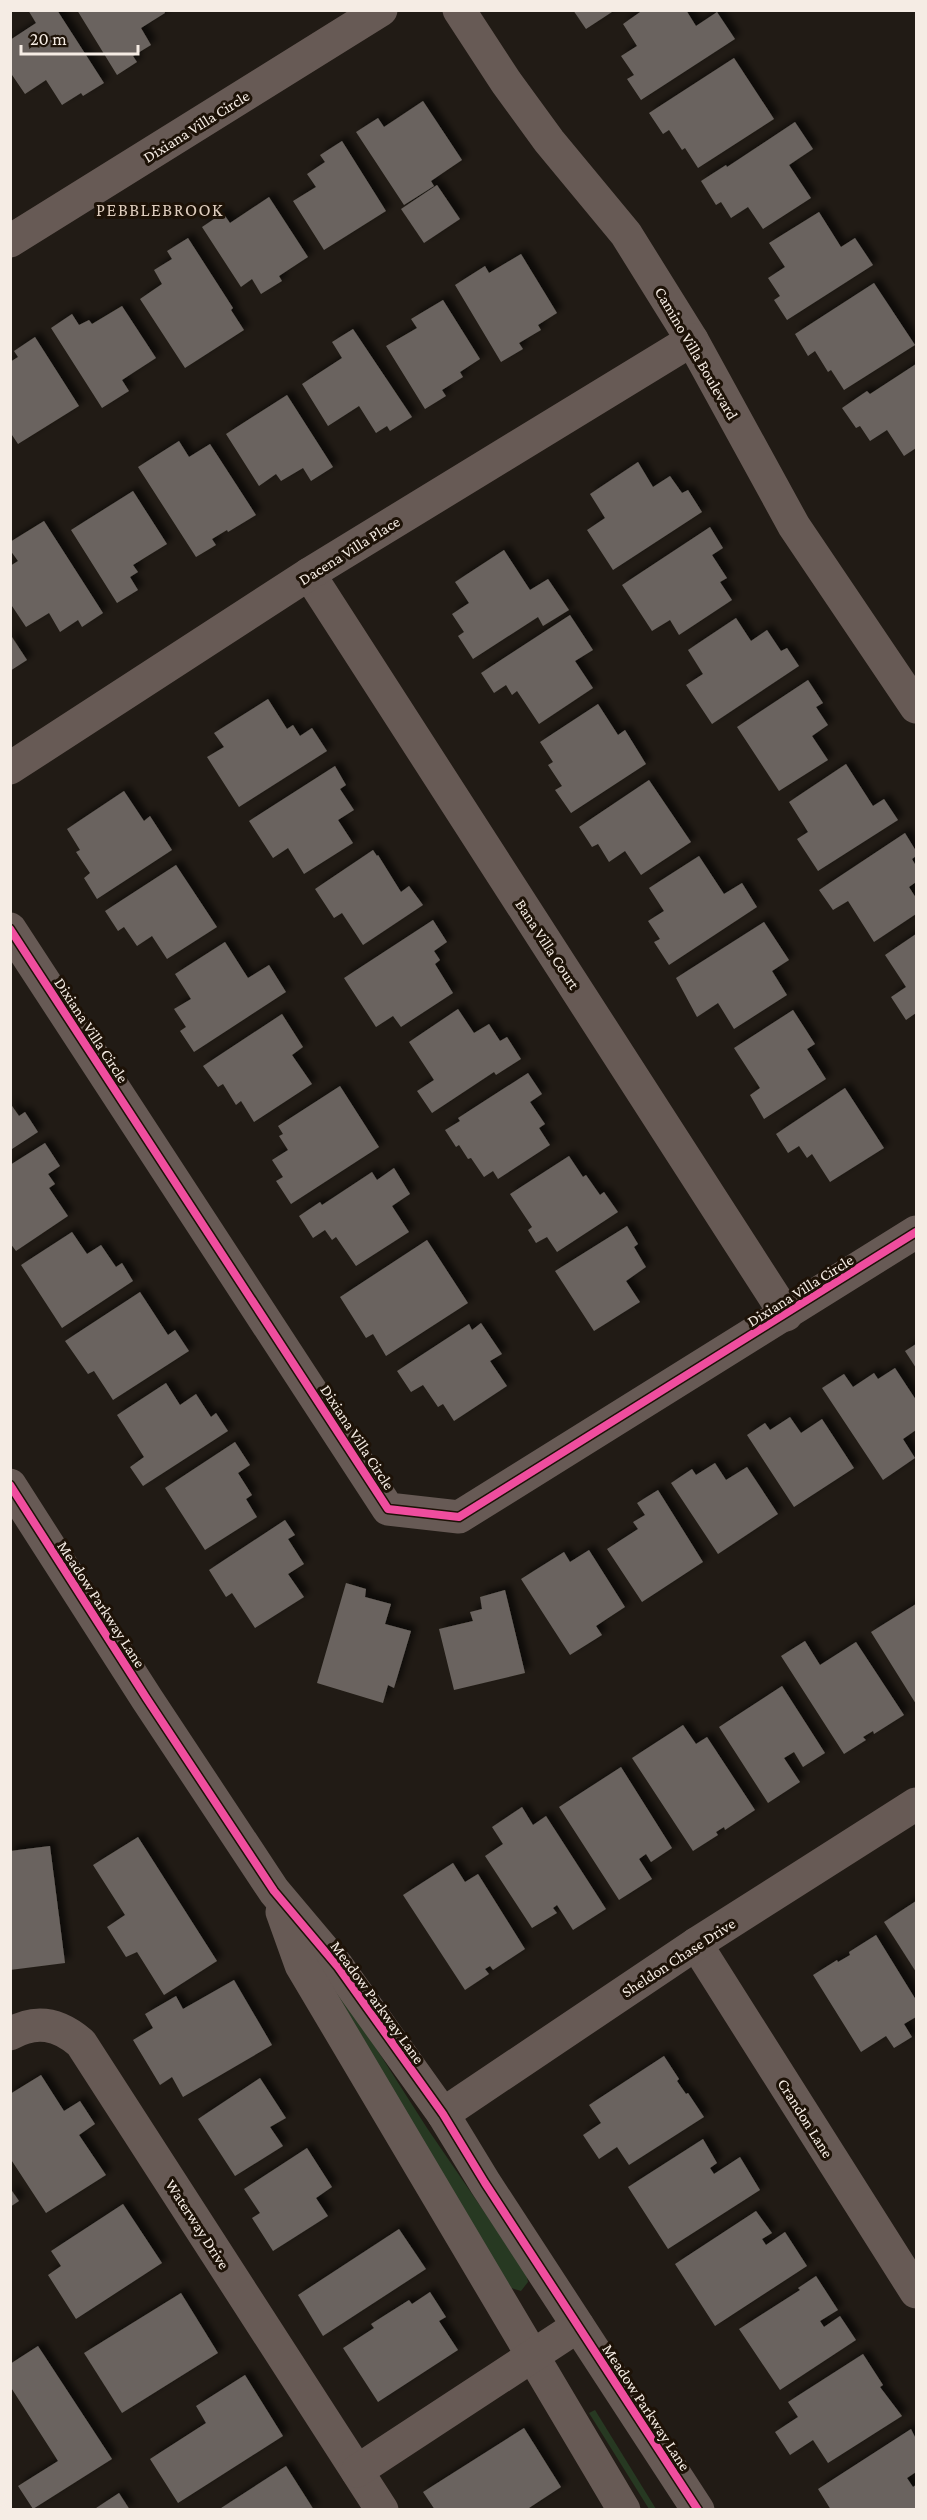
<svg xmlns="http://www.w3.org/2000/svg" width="927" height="2520" viewBox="0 0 927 2520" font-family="'Crimson Pro',serif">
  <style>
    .green { fill: #273922 }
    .building { fill: #6a645f; filter: url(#shadow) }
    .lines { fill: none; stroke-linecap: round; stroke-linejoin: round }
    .minor { stroke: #675a55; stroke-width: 33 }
    .cycleway-casing { stroke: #1d1207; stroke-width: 11 }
    .cycleway { stroke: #ef4d9e; stroke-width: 8 }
    .labels { text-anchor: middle; stroke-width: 6; stroke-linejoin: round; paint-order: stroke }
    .street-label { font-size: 16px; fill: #f5ece4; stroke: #1d1207 }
    .neighbourhood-label { font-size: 18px; letter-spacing: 1.5px; fill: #decdbe; stroke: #1d1207 }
  </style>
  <defs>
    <filter id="shadow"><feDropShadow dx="5.5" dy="-5.5" stdDeviation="3" flood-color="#0009"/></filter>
  </defs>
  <rect width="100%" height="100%" fill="#211b15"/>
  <g class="green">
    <path d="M323 1965 427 2128 526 2273 528 2282 521 2291 511 2288 316 1970Z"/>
    <path d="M595 2410 656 2509H649L589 2413Z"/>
  </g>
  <g class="building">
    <path d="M28 10H57L104 83 83 96 81 93 62 105 46 80 25 94 10 72V40L36 23Z"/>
    <path d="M77 10H164L165 13 141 28 151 45 133 56 137 62 117 75Z"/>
    <path d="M573 10H615L586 29Z"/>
    <path d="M643 10H686L696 26 717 12 735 39 641 100 627 79 634 75 621 56 637 46 623 24Z"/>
    <path d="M734 58 774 119 698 168 685 148 682 150 669 130 663 134 649 113Z"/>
    <path d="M423 101 462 160 431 181 434 186 404 205 356 132 378 118 384 127Z"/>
    <path d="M795 122 813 149 789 165 811 198 763 229 748 207 731 218 721 202 716 205 701 181 726 165 727 167Z"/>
    <path d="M342 141 386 211 324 250 293 201 316 187 307 174 325 162 320 155Z"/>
    <path d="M437 185 460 219 424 243 401 209Z"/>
    <path d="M269 197 308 257 279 276 282 281 261 294 252 279 241 287 202 227 223 213 230 223Z"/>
    <path d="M819 212 841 247 855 238 873 265 787 320 774 300 780 296 768 278 785 267 769 243Z"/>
    <path d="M188 238 233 308 231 310 244 330 185 368 140 299 162 284 154 270 172 259 167 251Z"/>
    <path d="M521 254 557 313 538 325 541 330 519 343 523 349 501 362 455 285 485 266 489 273Z"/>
    <path d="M874 283 915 345 844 390 831 370 828 372 815 351 808 356 795 334Z"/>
    <path d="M443 300 480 359 460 372 463 377 442 390 446 396 425 409 386 346 417 328 411 319Z"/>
    <path d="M122 306 156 358 122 380 129 391 102 408 51 328 72 314 79 325 89 320 92 324Z"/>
    <path d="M353 329 412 417 390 431 387 426 376 433 359 406 328 426 302 384 342 358 332 342Z"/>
    <path d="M35 337 79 406 18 444 10 432V362L18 357 14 351Z"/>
    <path d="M916 364V448L904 456 887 430 870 441 860 426 856 428 842 408 867 391 870 394Z"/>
    <path d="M287 395 333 467 311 481 303 468 281 481 276 474 259 486 226 434Z"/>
    <path d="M179 441 189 457 210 444 256 515 228 532 227 530 212 539 216 545 196 557 138 467Z"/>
    <path d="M638 462 653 487 670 476 682 493 688 490 702 512 613 570 587 530 605 518 590 494Z"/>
    <path d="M133 491 167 544 133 565 138 572 130 577 138 590 117 603 71 530Z"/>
    <path d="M44 521 103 613 82 627 78 620 60 632 49 613 26 627 10 603V566L18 561 10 550V542Z"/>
    <path d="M710 527 723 548 712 555 727 578 720 582 732 600 679 635 670 620 652 631 622 585Z"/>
    <path d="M504 550 530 590 548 579 569 610 543 626 538 617 473 659 458 636 464 632 452 614 469 603 455 582Z"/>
    <path d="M570 615 593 650 575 661 593 688 539 724 517 691 512 695 506 685 494 693 481 673Z"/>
    <path d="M736 618 751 641 767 630 781 651 787 648 799 666 712 724 686 685 703 674 688 650Z"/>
    <path d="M10 634 27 660 10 671Z"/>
    <path d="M808 680 823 703 816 707 828 725 812 736 828 760 779 791 737 727Z"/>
    <path d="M268 699 287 729 293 725 300 736 312 728 327 751 239 807 207 757 224 747 214 733Z"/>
    <path d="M598 704 618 735 625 730 646 764 571 813 555 790 562 786 548 765 553 762 540 742Z"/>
    <path d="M846 764 873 806 884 799 898 820 818 871 797 839 808 832 789 802Z"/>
    <path d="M335 766 346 785 340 789 354 810 338 820 353 843 304 874 288 848 273 858 249 821Z"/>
    <path d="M649 780 691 842 641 875 625 851 609 862 598 844 592 847 579 827Z"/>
    <path d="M124 791 144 821 150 816 172 850 97 899 84 878 90 873 76 852 80 850 67 829Z"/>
    <path d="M905 833 916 851V856L912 859 916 866V882L909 887 916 898V914L874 942 848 901 833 910 819 890Z"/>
    <path d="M373 850 377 856 378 855 401 892 409 886 423 905 363 945 342 913 334 918 315 889Z"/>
    <path d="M699 856 724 894 742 883 757 907 669 965 654 942 660 939 648 921 664 911 649 888Z"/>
    <path d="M176 865 217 927 167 959 152 936 137 946 124 927 118 931 105 911Z"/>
    <path d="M433 920 447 942 434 951 440 960 435 964 453 993 401 1027 393 1016 376 1027 344 978Z"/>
    <path d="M764 922 789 960 772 971 787 995 734 1029 718 1003 697 1017 676 978Z"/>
    <path d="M916 934V1013L906 1020 891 997 906 987 885 955Z"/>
    <path d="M225 942 248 978 269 965 286 992 194 1052 180 1031 186 1027 174 1009 191 999 175 974Z"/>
    <path d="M458 1009 474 1033 489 1024 500 1041 507 1037 521 1059 496 1075 494 1072 432 1113 417 1091 434 1080 409 1042Z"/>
    <path d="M793 1010 815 1044 807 1049 826 1079 764 1119 750 1095 760 1088 734 1048Z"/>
    <path d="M282 1014 303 1047 292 1055 312 1084 254 1122 241 1101 236 1105 223 1084 218 1087 203 1066Z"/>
    <path d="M528 1073 542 1094 530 1102 545 1124 539 1128 550 1145 498 1179 493 1171 484 1177 471 1158 468 1159 459 1145 456 1147 445 1130 460 1121 458 1118Z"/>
    <path d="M340 1086 379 1147 291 1204 276 1181 283 1177 272 1160 288 1150 279 1136 283 1134 278 1126Z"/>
    <path d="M845 1088 884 1148 830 1182 812 1154 807 1158 799 1146 788 1153 776 1134Z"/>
    <path d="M10 1103 19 1116 25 1112 38 1132 12 1149Z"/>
    <path d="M45 1143 60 1166 48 1174 55 1184 49 1188 68 1216 16 1251 10 1243V1165Z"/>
    <path d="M569 1156 583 1177 586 1175 600 1195 604 1192 618 1212 557 1252 547 1237 536 1243 528 1230 532 1227 510 1194Z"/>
    <path d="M394 1168 410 1194 392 1206 409 1232 356 1266 336 1237 332 1240 325 1230 313 1238 299 1216 320 1202 322 1205 372 1172 377 1180Z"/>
    <path d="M627 1226 638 1244 634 1247 646 1267 626 1281 640 1302 594 1331 555 1271Z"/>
    <path d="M72 1232 87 1254 101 1245 116 1267 122 1263 133 1281 62 1328 21 1265Z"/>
    <path d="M427 1240 468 1303 386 1356 373 1334 366 1338 340 1297Z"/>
    <path d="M140 1292 168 1335 175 1330 189 1351 113 1400 94 1371 88 1374 65 1341Z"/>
    <path d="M481 1323 502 1354 490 1361 507 1386 454 1421 443 1404 438 1407 423 1385 411 1392 397 1371 469 1324 472 1330Z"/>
    <path d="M916 1344V1368L905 1351Z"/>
    <path d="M895 1368 916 1400V1430L903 1439 915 1458 883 1480 822 1388 844 1374 853 1387 874 1373 878 1379Z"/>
    <path d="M166 1383 180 1405 196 1394 211 1417 216 1413 228 1431 143 1486 130 1467 144 1457 117 1415Z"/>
    <path d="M790 1417 801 1433 822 1419 854 1468 794 1507 747 1435 765 1423 770 1430Z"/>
    <path d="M235 1442 250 1465 238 1473 252 1495 246 1499 257 1517 205 1550 165 1488Z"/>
    <path d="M715 1463 726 1480 747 1467 778 1514 718 1554 671 1483 692 1469 696 1475Z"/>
    <path d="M658 1490 703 1562 642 1602 607 1549 638 1529 633 1522 645 1515 637 1503Z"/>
    <path d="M285 1520 295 1535 288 1539 304 1564 288 1574 304 1597 255 1628 232 1593 226 1597 209 1570Z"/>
    <path d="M589 1550 625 1607 596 1626 602 1635 570 1655 521 1579 564 1552 570 1562Z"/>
    <path d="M346 1583 366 1589 365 1597 391 1604 385 1624 411 1631 394 1688 388 1685 383 1703 317 1683Z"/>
    <path d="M505 1590 525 1673 454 1690 439 1629 473 1621 470 1612 482 1609 480 1597Z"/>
    <path d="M916 1604V1704L871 1632Z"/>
    <path d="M805 1641 820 1665 856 1642 904 1715 874 1734 873 1731 863 1737 866 1740 844 1754 781 1656Z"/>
    <path d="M782 1686 825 1753 803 1767 794 1752 784 1758 800 1782 768 1803 719 1727Z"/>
    <path d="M683 1725 696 1744 707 1737 755 1810 725 1830 724 1827 716 1832 718 1835 693 1851 632 1758Z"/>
    <path d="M621 1767 672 1848 651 1862 646 1854 639 1859 652 1879 619 1900 559 1807Z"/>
    <path d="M522 1807 533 1825 546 1816 606 1909 573 1930 557 1905 553 1908 557 1913 532 1928 485 1856 503 1844 492 1827Z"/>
    <path d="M138 1837 217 1961 164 1995 137 1952 126 1957 107 1927 125 1915 93 1865Z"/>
    <path d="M50 1846 65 1963 10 1970V1851Z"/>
    <path d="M453 1863 465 1882 478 1874 525 1949 493 1970 490 1966 485 1969 489 1974 465 1990 403 1895Z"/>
    <path d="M916 1901V1972L884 1922Z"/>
    <path d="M876 1935 916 2000V2017L904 2024 912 2037 894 2048 886 2036 861 2052 813 1975 837 1960 838 1962 850 1955 849 1952Z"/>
    <path d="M234 1980 272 2045 183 2097 172 2077 160 2085 133 2040 153 2028 145 2014 176 1996 183 2009Z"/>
    <path d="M664 2056 679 2079 677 2081 686 2094 688 2093 704 2117 629 2165 617 2147 599 2159 583 2135 601 2123 589 2105Z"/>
    <path d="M41 2075 64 2111 80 2101 95 2124 79 2135 106 2175 46 2213 10 2158V2094Z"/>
    <path d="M260 2078 286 2118 270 2127 283 2146 235 2176 198 2119Z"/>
    <path d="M703 2139 717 2163 710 2168 714 2174 740 2157 760 2190 668 2249 628 2187Z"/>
    <path d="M307 2148 332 2187 316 2198 328 2216 273 2251 252 2218 260 2213 244 2189Z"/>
    <path d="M10 2188 19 2201 10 2207Z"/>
    <path d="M123 2204 162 2263 76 2319 48 2275 61 2266 51 2251Z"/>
    <path d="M756 2211 772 2233 762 2239 766 2245 785 2232 807 2266 715 2326 675 2264Z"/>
    <path d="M399 2229 426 2269 323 2336 298 2295Z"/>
    <path d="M816 2276 838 2310 820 2321 824 2327 840 2316 856 2340 780 2390 739 2329 800 2290 798 2288Z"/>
    <path d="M430 2292 446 2317 439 2321 458 2350 378 2402 343 2348 374 2328 371 2324 409 2300 412 2304Z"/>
    <path d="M181 2293 218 2353 122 2413 84 2353Z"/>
    <path d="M38 2346 112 2459 33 2509 18 2486 58 2461 10 2386V2364Z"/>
    <path d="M863 2354 883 2385 880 2387 902 2416 828 2463 813 2440 790 2455 775 2432 798 2417 788 2402Z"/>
    <path d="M245 2375 283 2436 178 2503 150 2459 206 2423 196 2406Z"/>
    <path d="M524 2428 561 2487 526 2510H435L423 2492Z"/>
    <path d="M911 2429 916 2439V2472L907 2478 913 2487 916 2485V2510H831L818 2489Z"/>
    <path d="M286 2466 314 2510H218Z"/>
    <path d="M119 2493 130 2510H93Z"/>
  </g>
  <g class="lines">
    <g class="minor">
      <path d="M459 10 506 82 549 141 626 234 692 340 794 526 916 707"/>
      <path d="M10 241 381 10"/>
      <path d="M309 574 786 1315"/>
      <path d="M10 768 309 574 692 340"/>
      <path d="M10 929 388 1509 459 1517 916 1232"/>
      <path d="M10 1485 147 1699 274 1891 338 1967 443 2114 485 2183 698 2510"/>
      <path d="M282 1912 301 1965 624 2510"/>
      <path d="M696 1944 916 2292"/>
      <path d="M10 2034C36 2019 59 2024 81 2043L382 2510"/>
      <path d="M443 2114 696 1944 916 1804"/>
      <path d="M357 2471 578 2326"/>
    </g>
    <defs>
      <g id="cycleway">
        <path d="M10 929 388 1509 459 1517 916 1232"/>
        <path d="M10 1485 147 1699 274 1891 338 1967 443 2114 485 2183 698 2510"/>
      </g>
    </defs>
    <use href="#cycleway" class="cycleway-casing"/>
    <use href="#cycleway" class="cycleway"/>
  </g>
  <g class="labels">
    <g class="street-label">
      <text transform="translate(196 126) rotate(-32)" y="6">Dixiana Villa Circle</text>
      <text transform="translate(697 353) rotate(60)" y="6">Camino Villa Boulevard</text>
      <text transform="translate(349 550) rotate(-32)" y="6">Dacena Villa Place</text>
      <text transform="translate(548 944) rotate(57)" y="6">Bana Villa Court</text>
      <text transform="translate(92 1030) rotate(57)" y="6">Dixiana Villa Circle</text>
      <text transform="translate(800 1290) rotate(-32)" y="6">Dixiana Villa Circle</text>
      <text transform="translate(358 1437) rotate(57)" y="6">Dixiana Villa Circle</text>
      <text transform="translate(102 1604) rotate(57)" y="6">Meadow Parkway Lane</text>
      <text transform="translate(678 1957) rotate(-33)" y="6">Sheldon Chase Drive</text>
      <text transform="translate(378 2002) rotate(54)" y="6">Meadow Parkway Lane</text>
      <text transform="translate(806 2118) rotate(58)" y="6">Crandon Lane</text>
      <text transform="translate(198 2224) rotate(57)" y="6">Waterway Drive</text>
      <text transform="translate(647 2407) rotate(57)" y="6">Meadow Parkway Lane</text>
    </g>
    <g class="neighbourhood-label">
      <text x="160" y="216">PEBBLEBROOK</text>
    </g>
  </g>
  <rect width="927" height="2520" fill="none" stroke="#f5ece4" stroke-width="24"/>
  <path d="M21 45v9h117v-9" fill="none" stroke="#f5ece4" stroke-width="3"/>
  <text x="30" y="45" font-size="18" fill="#f5ece4" stroke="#1d1207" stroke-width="4.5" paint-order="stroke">20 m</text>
</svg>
